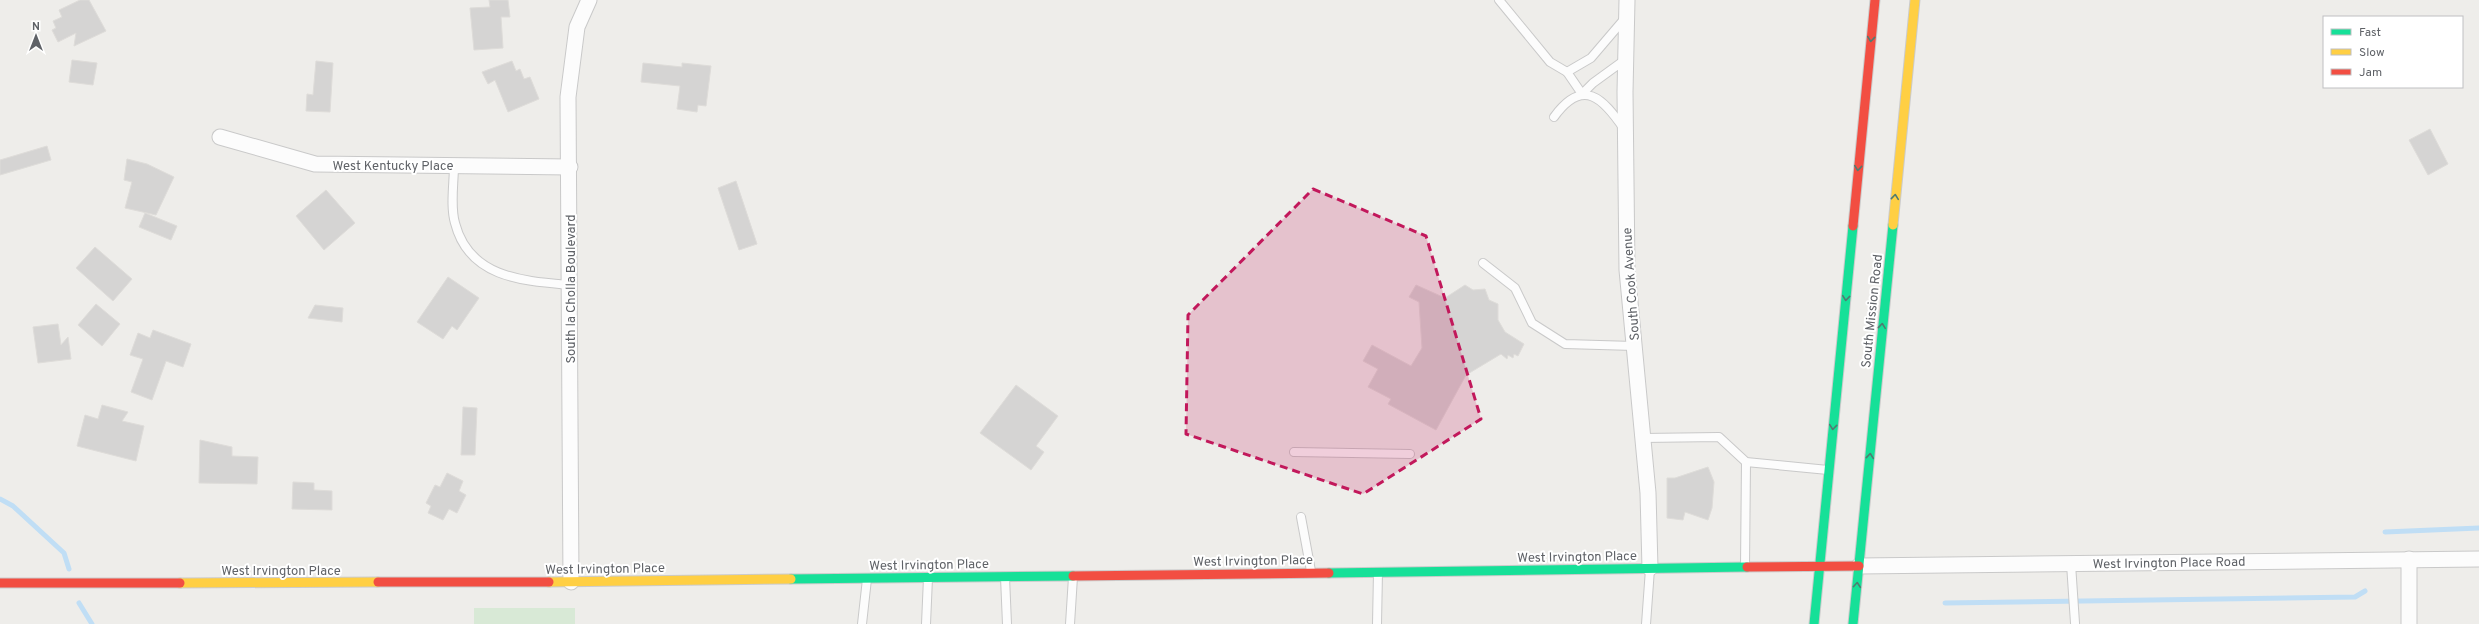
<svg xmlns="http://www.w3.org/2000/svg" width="2479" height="624" viewBox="0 0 2479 624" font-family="Overpass,sans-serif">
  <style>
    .green { fill: #d8e9d6 }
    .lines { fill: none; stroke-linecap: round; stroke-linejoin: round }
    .stream { stroke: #c0def5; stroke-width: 5 }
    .building { fill: #d5d4d3; stroke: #dedcd9 }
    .lane-casing { stroke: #c9c9c9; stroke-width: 10 }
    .street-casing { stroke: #c9c9c9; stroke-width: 17 }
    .fast-casing { stroke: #cbcbcb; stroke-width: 11 }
    .slow-casing { stroke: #cbcbcb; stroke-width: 11 }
    .jam-casing { stroke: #cbcbcb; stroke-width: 11 }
    .lane { stroke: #fcfcfc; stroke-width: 8 }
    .street { stroke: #fcfcfc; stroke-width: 15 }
    .fast { stroke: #16e098; stroke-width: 9 }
    .slow { stroke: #ffcf43; stroke-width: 9 }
    .jam { stroke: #f24e42; stroke-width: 9 }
    .oneway { stroke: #507b71 }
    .marked { fill: #c2185b; fill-opacity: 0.2; stroke: #c2185b; stroke-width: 3; stroke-dasharray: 8 5; stroke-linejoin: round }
    .labels { text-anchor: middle; stroke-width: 4; stroke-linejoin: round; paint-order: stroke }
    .street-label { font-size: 13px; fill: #5f6267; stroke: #fff }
  </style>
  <rect width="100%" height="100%" fill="#eeedea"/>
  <rect class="green" x="474" y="608" width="101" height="16"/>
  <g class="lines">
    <g class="stream">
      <path d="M0 499 13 506 64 553 69 569"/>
      <path d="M2385 532 2479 528"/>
      <path d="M79 603 92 624"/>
      <path d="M1945 603 2355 597 2365 591"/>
    </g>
  </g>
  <g class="building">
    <path d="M80 0H89L106 31 74 46 76 33 58 42 52 30 56 28 53 21 62 17 59 10Z"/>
    <path d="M489 0H508L510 17H501L503 48 474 50 470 8 490 7Z"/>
    <path d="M72 60 97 63 93 85 69 82Z"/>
    <path d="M316 61 333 63 330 112 306 111 307 94 313 95Z"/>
    <path d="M512 61 516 71 520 69 524 79 530 77 539 99 508 112 495 80 488 84 482 72Z"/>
    <path d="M643 63 682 67V63L711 66 706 106 698 105 697 112 677 109 680 86 641 82Z"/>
    <path d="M2430 129 2448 164 2428 175 2409 140Z"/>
    <path d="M47 146 51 160 0 175V160Z"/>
    <path d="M127 159 147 164 174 177 156 215 125 208 132 182 124 180Z"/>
    <path d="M736 181 757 244 739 250 718 188Z"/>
    <path d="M326 190 355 223 324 250 296 216Z"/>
    <path d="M145 213 177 226 171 240 139 227Z"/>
    <path d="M95 247 132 279 113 301 76 268Z"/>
    <path d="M448 277 479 298 457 330 452 326 443 339 417 322Z"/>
    <path d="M1416 285 1445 298 1465 285 1473 290 1485 289 1489 300 1498 304V320L1505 332 1524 344 1518 356 1514 354 1513 358 1508 355 1507 359 1501 354 1466 375 1436 430 1388 404 1391 399 1368 387 1378 369 1363 361 1372 345 1411 366 1422 348 1419 302 1409 297Z"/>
    <path d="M96 304 120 324 102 346 78 325Z"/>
    <path d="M315 305 343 308 342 322 308 318Z"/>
    <path d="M58 324 61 345 68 337 71 359 38 363 33 327Z"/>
    <path d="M153 330 191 344 183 367 166 361 152 400 131 392 143 359 130 355 138 333 150 338Z"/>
    <path d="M1016 385 1058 416 1036 446 1044 452 1031 470 980 433Z"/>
    <path d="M102 405 128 412 122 421 144 426 136 461 77 446 85 415 98 419Z"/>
    <path d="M463 407 477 408 475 455H461Z"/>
    <path d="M200 440 232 447V456L258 457 257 484 199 483Z"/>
    <path d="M1708 467 1714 482 1712 508 1708 520 1685 512 1683 520 1667 518V478H1675Z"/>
    <path d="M447 473 463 481 459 491 466 495 457 513 449 509 443 520 428 513 431 506 426 503 435 485 440 487Z"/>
    <path d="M293 482 314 483V490L332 491V510L292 509Z"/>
  </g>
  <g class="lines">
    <defs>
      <g id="lane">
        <path d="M1499 0 1550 62 1567 72"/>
        <path d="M1626 59 1593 83 1582 94 1567 72 1591 58 1626 17"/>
        <path d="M1554 117C1583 77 1603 98 1624 129"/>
        <path d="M454 165C454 183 450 206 455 223 469 278 523 281 570 285"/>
        <path d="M1483 263 1515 288 1532 323 1565 344 1634 346"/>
        <path d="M1643 438 1719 437 1746 462 1828 470"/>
        <path d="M1294 452 1410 454"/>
        <path d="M1301 517 1311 571"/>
        <path d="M2071 564 2075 623"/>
        <path d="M1745 567 1746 462"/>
        <path d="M1005 577 1007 624"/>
        <path d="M862 624 867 579"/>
        <path d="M926 624 928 578"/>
        <path d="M1070 624 1073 577"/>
        <path d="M1377 624 1378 572"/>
        <path d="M1646 624 1650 569"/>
      </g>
      <g id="street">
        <path d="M1627 0 1625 92 1627 270 1648 493 1650 568"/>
        <path d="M220 137 315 164 570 167"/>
        <path d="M2409 559V624"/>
        <path d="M1859 566 2479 559"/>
        <path d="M571 582 568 97 577 27 589 0"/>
      </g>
      <g id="fast">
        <path d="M1329 573 1747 567"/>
        <path d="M791 579 1073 576"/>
        <path d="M1814 624 1853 226"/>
        <path d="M1853 624 1893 225"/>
      </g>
      <g id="slow">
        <path d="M1893 225 1915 0"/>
        <path d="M549 582 791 579"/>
        <path d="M180 583 378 582"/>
      </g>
      <g id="jam">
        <path d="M1853 226 1875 0"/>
        <path d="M1747 567 1859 566"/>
        <path d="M1073 576 1329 573"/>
        <path d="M378 582H549"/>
        <path d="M0 583H180"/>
      </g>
    </defs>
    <use href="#lane" class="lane-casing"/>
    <use href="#street" class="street-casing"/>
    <use href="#fast" class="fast-casing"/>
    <use href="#slow" class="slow-casing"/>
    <use href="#jam" class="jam-casing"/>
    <use href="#lane" class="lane"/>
    <use href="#street" class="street"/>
    <use href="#fast" class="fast"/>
    <use href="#slow" class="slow"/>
    <use href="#jam" class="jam"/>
  </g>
  <defs><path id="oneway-chevron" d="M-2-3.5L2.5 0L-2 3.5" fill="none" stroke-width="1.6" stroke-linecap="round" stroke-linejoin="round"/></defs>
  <g class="oneway">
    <use href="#oneway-chevron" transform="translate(1871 39) rotate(96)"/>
    <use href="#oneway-chevron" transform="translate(1858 168) rotate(96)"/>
    <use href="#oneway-chevron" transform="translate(1895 197) rotate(-84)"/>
    <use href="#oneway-chevron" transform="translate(1846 298) rotate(96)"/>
    <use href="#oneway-chevron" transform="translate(1882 326) rotate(-84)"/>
    <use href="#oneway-chevron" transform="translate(1833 427) rotate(96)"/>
    <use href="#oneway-chevron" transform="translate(1870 456) rotate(-84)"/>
    <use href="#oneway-chevron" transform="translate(1857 585) rotate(-85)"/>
  </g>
  <path class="marked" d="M1313 189 1426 236 1481 419 1363 494 1186 434 1188 315Z"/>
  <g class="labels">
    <g class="street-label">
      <text x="393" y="170">West Kentucky Place</text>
      <text transform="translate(1630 284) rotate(-94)" y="5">South Cook Avenue</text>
      <text transform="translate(570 289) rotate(-90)" y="5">South la Cholla Boulevard</text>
      <text transform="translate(1871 311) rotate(-84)" y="5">South Mission Road</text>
      <text transform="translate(1577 556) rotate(-1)" y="5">West Irvington Place</text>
      <text transform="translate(1253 560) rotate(-1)" y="5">West Irvington Place</text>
      <text transform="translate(2169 562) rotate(-1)" y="5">West Irvington Place Road</text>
      <text transform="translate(929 564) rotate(-1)" y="5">West Irvington Place</text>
      <text transform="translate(605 568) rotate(-1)" y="5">West Irvington Place</text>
      <text x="281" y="575">West Irvington Place</text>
    </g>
  </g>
  <rect x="2323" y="16" width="140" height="72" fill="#ffffff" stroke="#bfc0c2"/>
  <rect x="2331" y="29" width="20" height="6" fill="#16e098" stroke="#bfc0c2"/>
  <text x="2359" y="36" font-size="12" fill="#5f6267">Fast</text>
  <rect x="2331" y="49" width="20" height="6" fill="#ffcf43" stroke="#bfc0c2"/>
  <text x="2359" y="56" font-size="12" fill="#5f6267">Slow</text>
  <rect x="2331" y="69" width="20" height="6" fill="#f24e42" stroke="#bfc0c2"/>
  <text x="2359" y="76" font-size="12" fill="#5f6267">Jam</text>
  <g transform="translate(36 36)" stroke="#ffffff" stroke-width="3" paint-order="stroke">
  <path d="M0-3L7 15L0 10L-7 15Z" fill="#5f6267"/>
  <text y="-6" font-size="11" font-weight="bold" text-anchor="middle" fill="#5f6267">N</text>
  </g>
</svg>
